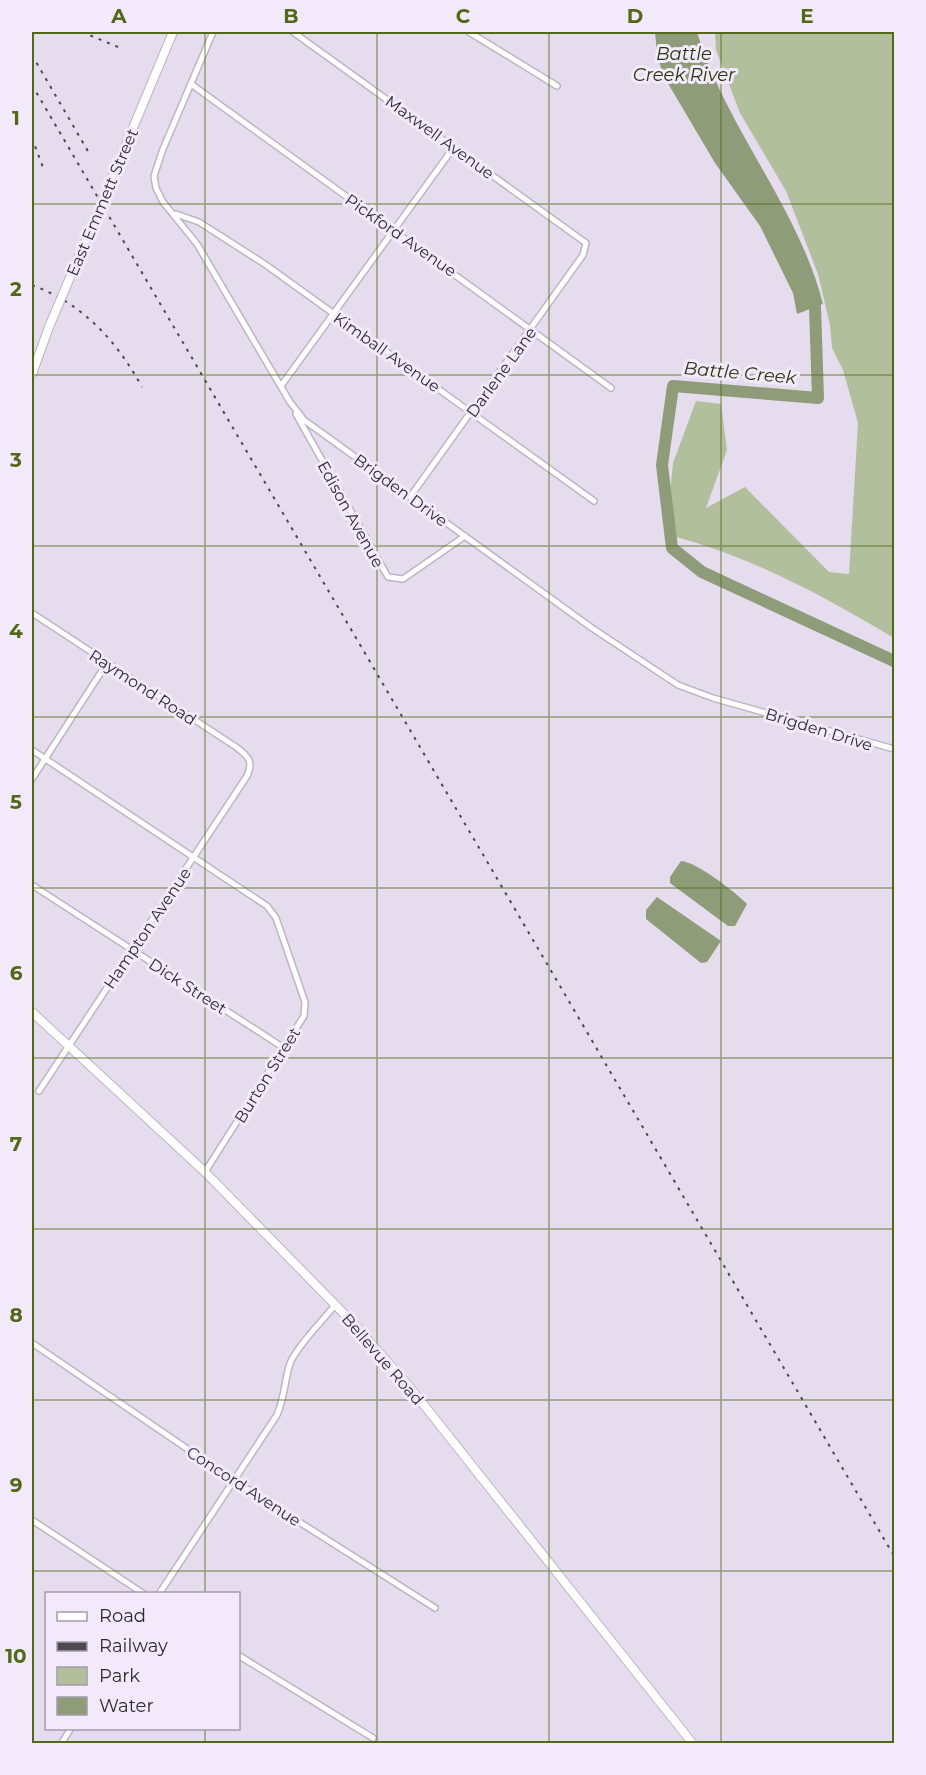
<svg xmlns="http://www.w3.org/2000/svg" width="926" height="1775" viewBox="0 0 926 1775" font-family="Montserrat,sans-serif">
  <style>
    .green { fill: #b2bf9d }
    .water { fill: #8f9c79 }
    .lines { fill: none; stroke-linecap: round; stroke-linejoin: round }
    .river { stroke: #8f9c79; stroke-width: 12 }
    .street-casing { stroke: #bdb5c5; stroke-width: 8 }
    .secondary-casing { stroke: #bdb5c5; stroke-width: 10 }
    .street { stroke: #fff; stroke-width: 5 }
    .secondary { stroke: #fff; stroke-width: 8 }
    .rail { stroke: #4d4951; stroke-width: 2; stroke-dasharray: 3 6; stroke-linecap: butt }
    .secondary-bridge-casing { stroke: #bdb5c5; stroke-width: 10; stroke-linecap: butt }
    .secondary-bridge { stroke: #fff; stroke-width: 8 }
    .grid { fill: none; stroke: #516817; stroke-width: 1.5; stroke-opacity: 0.55 }
    .labels { text-anchor: middle; stroke-width: 6; stroke-linejoin: round; paint-order: stroke }
    .street-label { font-size: 16px; fill: #2d2a30; stroke: #f2e9fb }
    .water-label { font-size: 18px; font-style: italic; fill: #29350a; stroke: #f2e9fb }
    .neatline { fill: none; stroke: #516817; stroke-width: 2 }
    .grid-label { font-size: 20px; text-anchor: middle; font-weight: bold; fill: #516817 }
  </style>
  <rect width="100%" height="100%" fill="#e5dced"/>
  <path class="green" d="M715 32H894V638C826 597 754 558 676 537L669 504 673 463 696 401 721 404 727 450 706 508 745 487 829 572 849 574 858 423 843 370 832 348 830 325 818 274 786 191 740 113 716 50Z"/>
  <g class="water">
    <path d="M655 32H697C726 128 798 206 823 304L797 314 793 293 760 226 715 163 663 75 657 54Z"/>
    <path d="M681 861C697 862 735 892 747 904L735 926H728L670 883V877Z"/>
    <path d="M657 897 721 941 707 962 701 963 646 919V910Z"/>
  </g>
  <g class="lines">
    <path class="river" d="M809 294 815 307 818 398 673 386 662 465 672 548 702 572 894 661"/>
    <defs>
      <g id="street">
        <path d="M213 32 163 149 154 176 156 188 163 202 197 244 290 402 304 420 592 628 678 685 713 698 894 749"/>
        <path d="M293 32 586 243 583 255 410 497"/>
        <path d="M469 32 557 86"/>
        <path d="M191 84 611 388"/>
        <path d="M176 214 199 222 266 265 594 501"/>
        <path d="M281 386 454 147"/>
        <path d="M296 414 388 577 403 579 465 536"/>
        <path d="M32 613 236 747C248 756 254 761 247 776L39 1091"/>
        <path d="M32 750 267 906 276 918 305 1002 304 1016 205 1172"/>
        <path d="M32 779 107 663"/>
        <path d="M32 885 284 1048"/>
        <path d="M32 1343 233 1480 435 1608"/>
        <path d="M32 1520 144 1594"/>
        <path d="M159 1594 277 1415C285 1397 285 1375 291 1361 301 1341 321 1323 335 1305"/>
        <path d="M238 1655 373 1738"/>
        <path d="M61 1744 71 1728"/>
      </g>
      <g id="secondary">
        <path d="M125 147 173 32"/>
        <path d="M32 374 49 327"/>
        <path d="M32 1012 205 1172 355 1325 412 1390 693 1744"/>
      </g>
    </defs>
    <use href="#street" class="street-casing"/>
    <use href="#secondary" class="secondary-casing"/>
    <use href="#street" class="street"/>
    <use href="#secondary" class="secondary"/>
    <g class="rail">
      <path d="M82 32 118 47"/>
      <path d="M32 55 89 153"/>
      <path d="M32 85 894 1556"/>
      <path d="M32 138 44 170"/>
      <path d="M32 285C83 304 116 340 142 387"/>
    </g>
    <defs>
      <path id="secondary-bridge" d="M49 327 125 147"/>
    </defs>
    <use href="#secondary-bridge" class="secondary-bridge-casing"/>
    <use href="#secondary-bridge" class="secondary-bridge"/>
  </g>
  <path class="grid" d="M205 32V1594M377 32V1744M549 32V1744M721 32V1744M32 204H894M32 375H894M32 546H894M32 717H894M32 888H894M32 1058H894M32 1229H894M32 1400H894M32 1571H894M205 1728V1744"/>
  <g class="labels">
    <g class="street-label">
      <text transform="translate(440 137) rotate(36)" y="6">Maxwell Avenue</text>
      <text transform="translate(102 202) rotate(-67)" y="6">East Emmett Street</text>
      <text transform="translate(401 235) rotate(35)" y="6">Pickford Avenue</text>
      <text transform="translate(387 352) rotate(35)" y="6">Kimball Avenue</text>
      <text transform="translate(501 372) rotate(-54)" y="6">Darlene Lane</text>
      <text transform="translate(401 490) rotate(36)" y="6">Brigden Drive</text>
      <text transform="translate(351 514) rotate(61)" y="6">Edison Avenue</text>
      <text transform="translate(143 687) rotate(33)" y="6">Raymond Road</text>
      <text transform="translate(819 729) rotate(17)" y="6">Brigden Drive</text>
      <text transform="translate(147 928) rotate(-56)" y="6">Hampton Avenue</text>
      <text transform="translate(188 986) rotate(33)" y="6">Dick Street</text>
      <text transform="translate(267 1075) rotate(-58)" y="6">Burton Street</text>
      <text transform="translate(383 1359) rotate(49)" y="6">Bellevue Road</text>
      <text transform="translate(244 1486) rotate(33)" y="6">Concord Avenue</text>
    </g>
    <g class="water-label">
      <text x="684" y="60">Battle<tspan x="684" dy="21">Creek River</tspan></text>
      <text transform="translate(740 373) rotate(5)" y="6">Battle Creek</text>
    </g>
  </g>
  <rect width="926" height="1775" fill="none" stroke="#f2e9fb" stroke-width="66"/>
  <rect x="45" y="1592" width="195" height="138" fill="#f2e9fb" stroke="#a39daa" stroke-width="1.5"/>
  <rect x="57" y="1612" width="30" height="9" fill="#ffffff" stroke="#a39daa" stroke-width="1.5"/>
  <text x="99" y="1622" font-size="18" fill="#2d2a30">Road</text>
  <rect x="57" y="1642" width="30" height="9" fill="#4d4951" stroke="#a39daa" stroke-width="1.5"/>
  <text x="99" y="1652" font-size="18" fill="#2d2a30">Railway</text>
  <rect x="57" y="1667" width="30" height="18" fill="#b2bf9d" stroke="#a39daa" stroke-width="1.5"/>
  <text x="99" y="1682" font-size="18" fill="#2d2a30">Park</text>
  <rect x="57" y="1697" width="30" height="18" fill="#8f9c79" stroke="#a39daa" stroke-width="1.5"/>
  <text x="99" y="1712" font-size="18" fill="#2d2a30">Water</text>
  <rect x="33" y="33" width="860" height="1709" class="neatline"/>
  <g class="grid-label">
    <text x="119" y="23">A</text>
    <text x="291" y="23">B</text>
    <text x="463" y="23">C</text>
    <text x="635" y="23">D</text>
    <text x="807" y="23">E</text>
    <text x="16" y="125">1</text>
    <text x="16" y="296">2</text>
    <text x="16" y="467">3</text>
    <text x="16" y="638">4</text>
    <text x="16" y="809">5</text>
    <text x="16" y="980">6</text>
    <text x="16" y="1151">7</text>
    <text x="16" y="1322">8</text>
    <text x="16" y="1492">9</text>
    <text x="16" y="1663">10</text>
  </g>
</svg>
